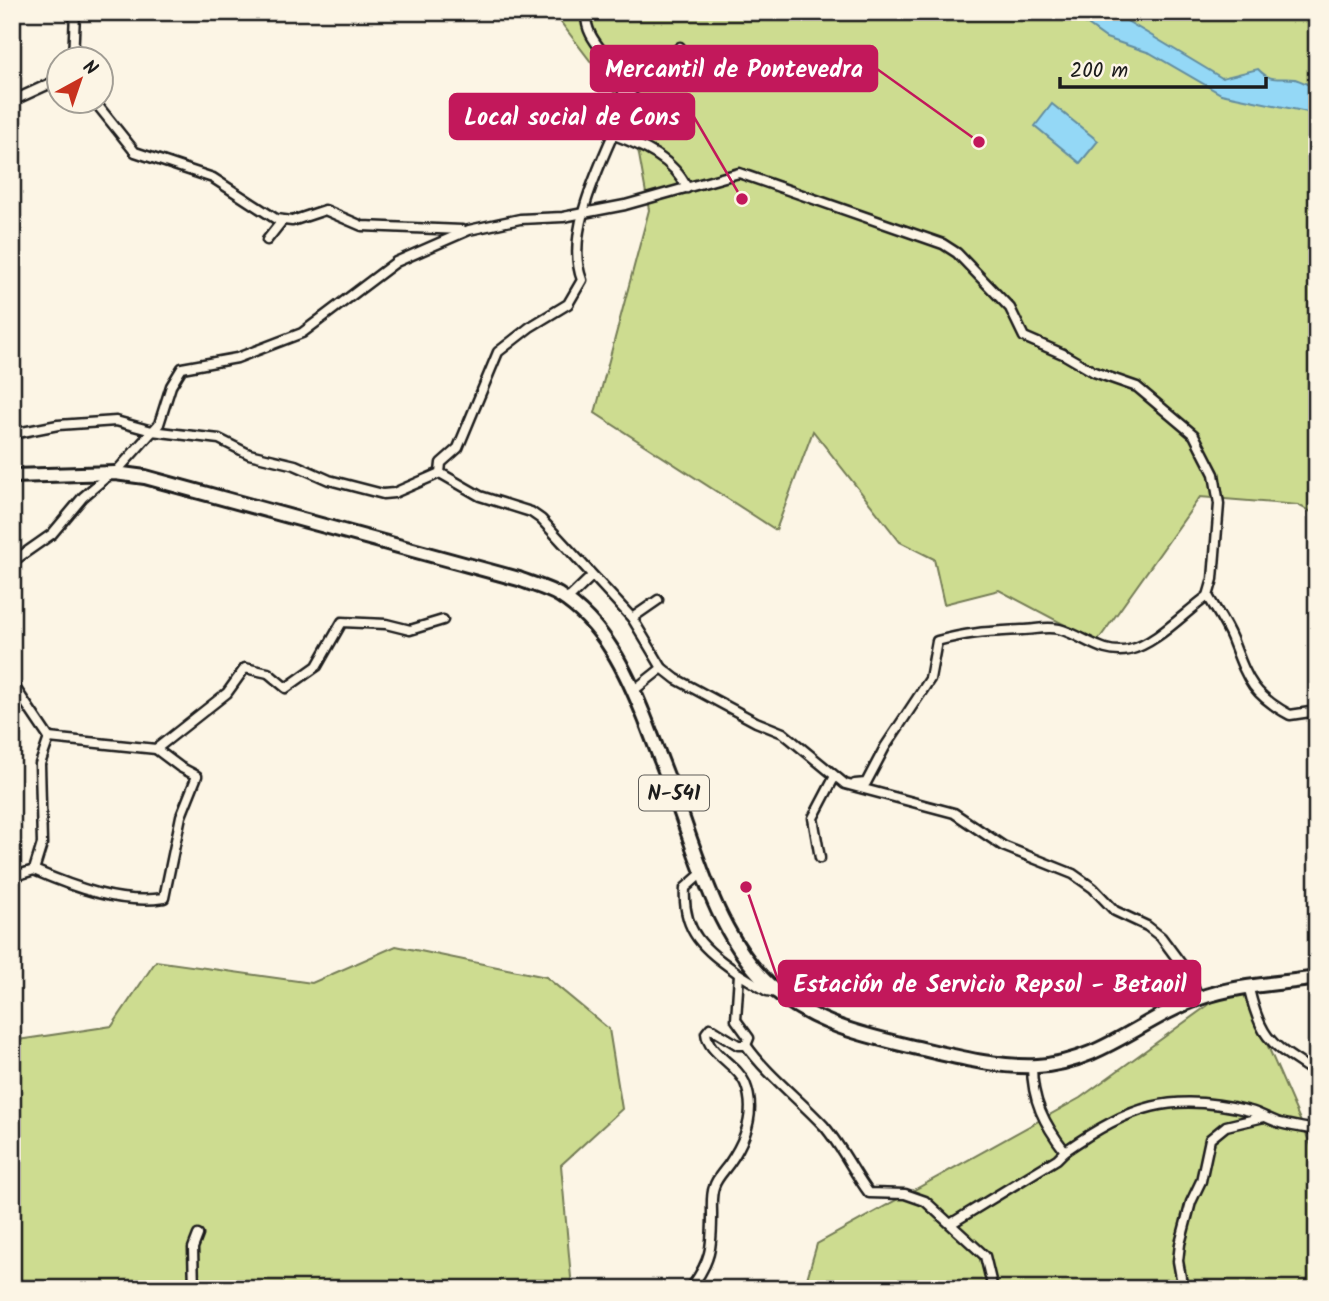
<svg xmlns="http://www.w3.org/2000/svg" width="1329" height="1301" viewBox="0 0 1329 1301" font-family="Kalam,sans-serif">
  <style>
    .green { fill: #cddc90; stroke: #747c56; stroke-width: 2 }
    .water { fill: #94d8f6; stroke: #648d9f; stroke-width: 2 }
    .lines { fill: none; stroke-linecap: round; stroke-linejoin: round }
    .minor-casing { stroke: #1c1c1c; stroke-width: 13 }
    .highway-casing { stroke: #1c1c1c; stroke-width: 18 }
    .minor { stroke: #fcf5e5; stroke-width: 8 }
    .highway { stroke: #fcf5e5; stroke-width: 12 }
    .labels { text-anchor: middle; stroke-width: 5; stroke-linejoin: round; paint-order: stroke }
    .shield { fill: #fcf5e5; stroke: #5f5d58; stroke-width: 2 }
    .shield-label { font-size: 21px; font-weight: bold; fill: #1c1c1c }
    .leader { fill: none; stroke: #c2185b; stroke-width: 2.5 }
    .callout-dot { fill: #c2185b; stroke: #fcf5e5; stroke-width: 2.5 }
    .callout { fill: #c2185b; stroke: #c2185b; stroke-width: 2.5 }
    .callout-label { font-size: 24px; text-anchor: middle; font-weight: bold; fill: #fff }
  </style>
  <rect width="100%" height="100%" fill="#fcf5e5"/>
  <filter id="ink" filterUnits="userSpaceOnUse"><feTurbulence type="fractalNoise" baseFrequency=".0143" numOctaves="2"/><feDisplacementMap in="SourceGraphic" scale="14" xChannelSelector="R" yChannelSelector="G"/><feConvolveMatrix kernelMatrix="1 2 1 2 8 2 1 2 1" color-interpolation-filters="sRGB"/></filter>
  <g filter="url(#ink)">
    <g class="green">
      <path d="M553 12H1317V515L1298 505 1200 497 1097 642 999 590 944 604 934 559 900 542 813 431 776 530 595 413 649 210 632 116Z"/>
      <path d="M396 946 546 977 609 1029 622 1109 561 1165 572 1289H12V1045L18 1040 112 1026 156 961 312 983Z"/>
      <path d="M1240 982 1317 1159V1289H804L817 1244 1080 1098Z"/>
    </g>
    <g class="water">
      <path d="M1079 12H1112L1222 78 1258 69C1271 83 1279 77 1295 79 1302 81 1310 86 1317 88V114L1221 94 1150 53 1106 38 1085 23Z"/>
      <path d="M1052 104 1098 141 1080 163 1035 126Z"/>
    </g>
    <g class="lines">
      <defs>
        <g id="minor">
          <path d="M73 60 75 12"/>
          <path d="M625 97 680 47"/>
          <path d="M12 101 60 79"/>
          <path d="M95 102 135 152 213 178 276 219 292 221 325 210 362 226 462 230"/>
          <path d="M614 135C641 145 674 159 687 188"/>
          <path d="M267 240 282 221"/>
          <path d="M12 434 58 425 116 421 152 431 219 439 249 454 295 465 329 480 383 494 394 493 440 473 480 496 531 512 541 519 632 618 662 668 676 679 756 722 783 733 845 784 954 813 1003 846 1073 874 1093 888 1115 911 1147 926 1161 937 1187 972 1199 998"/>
          <path d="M115 473 159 424 171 386 182 368 237 358 302 333 396 262 469 230 520 219 563 217 625 205 739 173 943 244 957 253 1010 308 1024 337 1063 354 1094 372 1137 387 1194 435 1214 474 1219 504 1213 579 1208 596C1216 610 1226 624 1232 639 1247 678 1251 694 1290 715L1317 711"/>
          <path d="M440 473 441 463 458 448 498 352 530 327 568 304 582 280C563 231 605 156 624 109 627 58 584 50 586 12"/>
          <path d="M12 562 52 534 83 497 110 474"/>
          <path d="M566 601 592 576"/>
          <path d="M632 618 658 600"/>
          <path d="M12 683 49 738 40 764 42 844 34 870 12 877"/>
          <path d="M633 691 662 668"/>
          <path d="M49 738 156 749 227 693 245 668 268 673 286 688 317 666 342 622 386 624 410 630 443 620"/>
          <path d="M855 784 866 783 885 747 930 679 937 641C971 632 987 632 1022 630 1035 630 1045 626 1059 629 1083 635 1102 656 1129 650 1156 644 1185 612 1208 596"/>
          <path d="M820 858 813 818 834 778"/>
          <path d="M34 870C73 887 121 905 164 898L181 816 197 776 180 767 156 749"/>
          <path d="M739 974 767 991 777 993"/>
          <path d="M1249 989C1262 1044 1273 1044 1317 1074"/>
          <path d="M746 1045C767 1075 798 1098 824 1126 842 1147 853 1171 869 1193L905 1194 925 1201 985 1256 993 1289"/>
          <path d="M1032 1066C1032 1100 1044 1124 1065 1151 1130 1106 1171 1091 1250 1111 1261 1114 1270 1120 1280 1123 1292 1126 1305 1128 1317 1130"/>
          <path d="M952 1223 1057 1159 1065 1151"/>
          <path d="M194 1289 193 1248 198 1235"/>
          <path d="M690 1289C711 1261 712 1248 712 1214 712 1206 711 1195 714 1187 716 1179 724 1171 729 1164 745 1141 757 1112 745 1083 736 1063 708 1054 706 1033L710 1028 738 1045H746L749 1038 736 1020 739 974C706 950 682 934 685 888L702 873"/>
          <path d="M1183 1289 1178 1261 1180 1244 1191 1202 1201 1181 1210 1139 1226 1126 1264 1117"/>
        </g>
        <path id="highway" d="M12 476 115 473 145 477 519 579C531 584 547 588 559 595 605 624 627 673 646 721 656 748 667 775 677 802 701 868 721 944 776 991 813 1023 863 1035 909 1046 950 1055 994 1068 1037 1066 1102 1062 1142 1018 1200 998 1236 985 1279 984 1317 978"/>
      </defs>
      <use href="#minor" class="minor-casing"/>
      <use href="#highway" class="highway-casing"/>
      <use href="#minor" class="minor"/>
      <use href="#highway" class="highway"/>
    </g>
  </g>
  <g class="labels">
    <rect class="shield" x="639" y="775.5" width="70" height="35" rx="5"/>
    <g class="shield-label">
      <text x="674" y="800">N-541</text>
    </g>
  </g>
  <path class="leader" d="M979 142L877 69M742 199L694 117M746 887L779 983"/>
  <g class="callout-dot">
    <circle cx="979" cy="142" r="7"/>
    <circle cx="742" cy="199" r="7"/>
    <circle cx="746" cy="887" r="7"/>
  </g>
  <g class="callout">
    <rect x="591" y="46" width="286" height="45" rx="7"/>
    <rect x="450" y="94" width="244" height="45" rx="7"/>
    <rect x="779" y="961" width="421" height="45" rx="7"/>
  </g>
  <g class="callout-label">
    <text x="734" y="77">Mercantil de Pontevedra</text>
    <text x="572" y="125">Local social de Cons</text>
    <text x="990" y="992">Estación de Servicio Repsol - Betaoil</text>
  </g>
  <rect width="1329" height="1301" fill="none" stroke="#fcf5e5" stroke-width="42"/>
  <rect x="21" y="21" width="1287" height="1259" fill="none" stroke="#1c1c1c" stroke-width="2.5" filter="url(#ink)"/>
  <g transform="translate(80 80) rotate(40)"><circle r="33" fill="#fcf5e5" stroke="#a29e95" stroke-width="2"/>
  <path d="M0-5L12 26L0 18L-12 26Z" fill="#c8321e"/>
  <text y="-10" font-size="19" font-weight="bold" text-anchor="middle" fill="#1c1c1c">N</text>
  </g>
  <path d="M1060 77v10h206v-10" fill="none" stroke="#1c1c1c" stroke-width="3.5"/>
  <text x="1070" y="77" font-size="21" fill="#1c1c1c" stroke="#fcf5e5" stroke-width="5" paint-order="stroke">200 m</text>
</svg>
